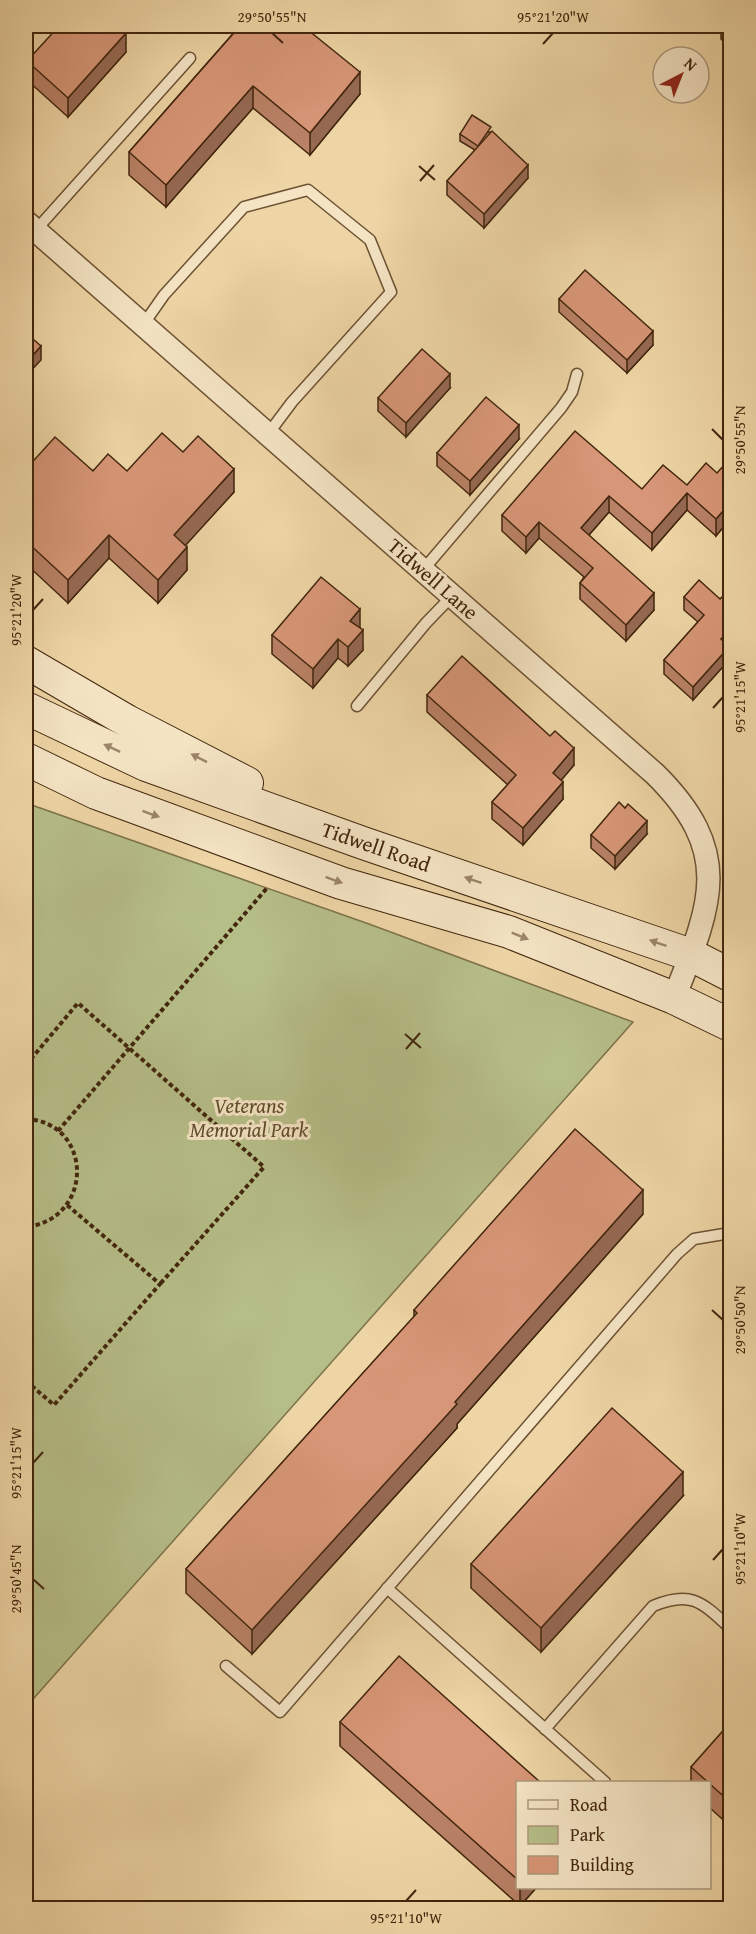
<svg xmlns="http://www.w3.org/2000/svg" width="756" height="1934" viewBox="0 0 756 1934" font-family="'Gentium Book Plus',serif">
  <style>
    .green { fill: #b6be88; stroke: #7c724a; stroke-width: 1.5 }
    .lines { fill: none; stroke-linecap: round; stroke-linejoin: round }
    .service-casing { stroke: #6d5233; stroke-width: 13 }
    .minor-casing { stroke: #6d5233; stroke-width: 25 }
    .secondary-casing { stroke: #42260d; stroke-width: 34 }
    .path { stroke: #42260d; stroke-width: 4; stroke-dasharray: 4.5 3; stroke-linecap: butt }
    .service { stroke: #f4e4c4; stroke-width: 10 }
    .minor { stroke: #f4e4c4; stroke-width: 22 }
    .secondary { stroke: #f4e4c4; stroke-width: 32 }
    .wall { fill: #b98166; stroke: #42260d; stroke-width: 1.5 }
    .shaded-wall { fill: #966953; stroke: #42260d; stroke-width: 1.5 }
    .building { fill: #d79677; stroke: #42260d; stroke-width: 1.5 }
    .oneway { fill: #9b8568 }
    .ticks { fill: none; stroke: #42260d; stroke-width: 2 }
    .labels { text-anchor: middle; stroke-width: 6; stroke-linejoin: round; paint-order: stroke }
    .street-label { font-size: 21px; fill: #42260d; stroke: #f4e4c4 }
    .park-label { font-size: 21px; font-style: italic; fill: #5f4c2c; stroke: #f4e4c4 }
    .neatline { fill: none; stroke: #42260d; stroke-width: 2 }
    .ticks-label { font-size: 15px; text-anchor: middle; fill: #42260d }
  </style>
  <rect width="100%" height="100%" fill="#eed5a5"/>
  <filter id="stains"><feTurbulence type="fractalNoise" baseFrequency=".00333" numOctaves="4"/><feColorMatrix values="0 0 0 0 .2 0 0 0 0 .09 0 0 0 0 .02 0 0 0 .5 -.17"/></filter>
  <radialGradient id="worn" r=".72"><stop offset=".6" stop-color="#630" stop-opacity="0"/><stop offset="1" stop-color="#630" stop-opacity=".3"/></radialGradient>
  <path class="green" d="M26 803 369 924 633 1022 26 1707Z"/>
  <g class="lines">
    <defs>
      <g id="service">
        <path d="M35 231 190 58"/>
        <path d="M143 325 164 295 244 207 308 190 370 240 391 292 292 402 268 434"/>
        <path d="M423 570 561 408 572 392 577 374"/>
        <path d="M357 706 426 623 452 596"/>
        <path d="M387 1588 605 1782"/>
        <path d="M226 1666 280 1712 677 1254 694 1239 730 1233"/>
        <path d="M545 1729 653 1606C691 1590 702 1602 730 1628"/>
      </g>
      <path id="minor" d="M26 222 655 774C735 853 711 905 674 998"/>
      <g id="secondary">
        <path d="M26 662 127 721 247 783"/>
        <path d="M26 708 146 765 363 843 691 955 730 975"/>
        <path d="M26 759 96 793 341 883 509 932 674 998 730 1025"/>
      </g>
    </defs>
    <use href="#service" class="service-casing"/>
    <use href="#minor" class="minor-casing"/>
    <use href="#secondary" class="secondary-casing"/>
    <g class="path">
      <path d="M26 1065 78 1003 264 1167 160 1284"/>
      <path d="M26 1119C93 1122 95 1219 26 1227"/>
      <path d="M58 1131 267 888"/>
      <path d="M26 1381 54 1405 160 1284 67 1205"/>
    </g>
    <use href="#service" class="service"/>
    <use href="#minor" class="minor"/>
    <use href="#secondary" class="secondary"/>
  </g>
  <g class="wall">
    <path d="M233 26H303L360 94 310 155 253 108 166 207 129 175V152L237 29Z"/>
    <path d="M721 26H730V48L721 39Z"/>
    <path d="M71 32 126 52 68 117 27 80V61Z"/>
    <path d="M491 132 528 178 484 228 447 195V181L475 150 460 141V134Z"/>
    <path d="M559 299 653 345 627 373 559 312Z"/>
    <path d="M450 388 406 437 378 411V398Z"/>
    <path d="M519 439 470 495 437 466V453Z"/>
    <path d="M183 452 234 492 185 545 187 570 158 603 109 558 68 603 26 564V469L127 471Z"/>
    <path d="M730 469V519L716 536 687 510 652 550 609 512 589 535 654 610 626 641 580 599V583L584 577 539 538 526 553 502 531V515L642 489 687 485Z"/>
    <path d="M684 597 730 599V642L728 645 729 660 693 700 664 674V660L698 622 684 610Z"/>
    <path d="M360 628 363 650 348 666 338 658 313 688 272 654V635Z"/>
    <path d="M427 695 574 765 561 780 563 799 523 845 492 819V802L508 785 427 712Z"/>
    <path d="M647 834 615 869 591 848V835Z"/>
    <path d="M643 1214 457 1424V1428L252 1654 186 1593V1569L414 1317V1310Z"/>
    <path d="M730 1273V1364H726L724 1292Z"/>
    <path d="M683 1496 541 1652 471 1588V1564Z"/>
    <path d="M340 1722 518 1782V1887H537L520 1906 340 1746Z"/>
    <path d="M730 1723V1826L710 1808V1782H691V1767Z"/>
  </g>
  <g class="shaded-wall">
    <path d="M126 33V52L68 117V98Z"/>
    <path d="M360 72V94L310 155V133Z"/>
    <path d="M253 86V108L166 207V185Z"/>
    <path d="M528 165V178L484 228V214Z"/>
    <path d="M653 331V345L627 373V360Z"/>
    <path d="M41 346V360L26 376V363Z"/>
    <path d="M450 374V388L406 437V423Z"/>
    <path d="M519 425V439L470 495V481Z"/>
    <path d="M234 469V492L174 558V535Z"/>
    <path d="M687 493V510L652 550V533Z"/>
    <path d="M609 496V512L581 544V528Z"/>
    <path d="M730 503V519L716 536V519Z"/>
    <path d="M539 522V538L526 553V537Z"/>
    <path d="M109 535V558L68 603V580Z"/>
    <path d="M187 547V570L158 603V580Z"/>
    <path d="M654 593V610L626 641V625Z"/>
    <path d="M360 609V628L350 621Z"/>
    <path d="M730 629V642L721 653V639Z"/>
    <path d="M363 630V650L348 666V647Z"/>
    <path d="M338 639V658L313 688V669Z"/>
    <path d="M729 647V660L693 700V687Z"/>
    <path d="M574 748V765L553 790V773Z"/>
    <path d="M563 782V799L523 845V828Z"/>
    <path d="M647 821V834L615 869V856Z"/>
    <path d="M643 1190V1214L457 1424V1428L252 1654V1630Z"/>
    <path d="M683 1472V1496L541 1652V1628Z"/>
    <path d="M520 1887H537L520 1906Z"/>
  </g>
  <g class="building">
    <path d="M59 26H64L71 32 77 26H118L126 33 68 98 27 61Z"/>
    <path d="M240 26H303L360 72 310 133 253 86 166 185 129 152Z"/>
    <path d="M472 115 491 127 478 146 460 134Z"/>
    <path d="M492 131 528 165 484 214 447 181Z"/>
    <path d="M585 270 653 331 627 360 559 299Z"/>
    <path d="M26 333 41 346 26 363Z"/>
    <path d="M422 349 450 374 406 423 378 398Z"/>
    <path d="M486 397 519 425 470 481 437 453Z"/>
    <path d="M575 431 642 489 663 465 687 485 706 463 717 473 725 464 730 469V503L716 519 687 493 652 533 609 496 581 528 654 593 626 625 580 583 593 568 539 522 526 537 502 515Z"/>
    <path d="M162 433 183 452 198 436 234 469 174 535 187 547 158 580 109 535 68 580 26 541V469L55 437 93 471 108 454 127 471Z"/>
    <path d="M321 577 360 609 350 621 363 630 348 647 338 639 313 669 272 635Z"/>
    <path d="M699 580 720 599 725 594 730 599V629L721 639 729 647 693 687 664 660 704 615 684 597Z"/>
    <path d="M462 656 550 736 555 731 574 748 553 773 563 782 523 828 492 802 516 775 427 695Z"/>
    <path d="M619 802 625 808 628 804 647 821 615 856 591 835Z"/>
    <path d="M575 1129 643 1190 455 1402 457 1404 252 1630 186 1569 417 1313 414 1310Z"/>
    <path d="M724 1273H730V1345H726Z"/>
    <path d="M612 1408 683 1472 541 1628 471 1564Z"/>
    <path d="M399 1656 540 1782H518V1880L340 1722Z"/>
    <path d="M730 1723V1802L691 1767Z"/>
  </g>
  <defs><path id="oneway-solid" d="M-6-.8H1V-3.2L6.5 0L1 3.2V.8H-6Z" transform="scale(1.5)"/></defs>
  <g class="oneway">
    <use href="#oneway-solid" transform="translate(112 748) rotate(-155)"/>
    <use href="#oneway-solid" transform="translate(199 758) rotate(-153)"/>
    <use href="#oneway-solid" transform="translate(151 814) rotate(20)"/>
    <use href="#oneway-solid" transform="translate(334 880) rotate(20)"/>
    <use href="#oneway-solid" transform="translate(473 880) rotate(-161)"/>
    <use href="#oneway-solid" transform="translate(520 936) rotate(22)"/>
    <use href="#oneway-solid" transform="translate(658 943) rotate(-161)"/>
  </g>
  <path class="ticks" d="M272 33 283 43M543 44 553 33M419 166 435 180M420 181 434 165M712 429 723 440M33 610 43 599M713 708 723 697M405 1034 421 1048M406 1049 420 1033M712 1310 723 1320M33 1463 43 1452M713 1560 723 1549M33 1579 44 1589M406 1901 416 1890"/>
  <g class="labels">
    <g class="street-label">
      <text transform="translate(433 579) rotate(41)" y="7">Tidwell Lane</text>
      <text transform="translate(376 847) rotate(19)" y="7">Tidwell Road</text>
    </g>
    <g class="park-label">
      <text x="249" y="1113">Veterans<tspan x="249" dy="24">Memorial Park</tspan></text>
    </g>
  </g>
  <rect width="756" height="1934" fill="none" stroke="#eed5a5" stroke-width="66"/>
  <rect x="516" y="1781" width="195" height="108" fill="#f4e4c4" stroke="#ad987b" stroke-width="1.5"/>
  <rect x="528" y="1800" width="30" height="9" fill="#f4e4c4" stroke="#ad987b" stroke-width="1.5"/>
  <text x="570" y="1811" font-size="18" fill="#42260d">Road</text>
  <rect x="528" y="1826" width="30" height="18" fill="#b6be88" stroke="#ad987b" stroke-width="1.5"/>
  <text x="570" y="1841" font-size="18" fill="#42260d">Park</text>
  <rect x="528" y="1856" width="30" height="18" fill="#d79677" stroke="#ad987b" stroke-width="1.5"/>
  <text x="570" y="1871" font-size="18" fill="#42260d">Building</text>
  <g transform="translate(681 75) rotate(42)"><circle r="28" fill="#f4e4c4" stroke="#ad987b" stroke-width="1.5"/>
  <path d="M0-4.5L10 22L0 15L-10 22Z" fill="#8f2418"/>
  <text y="-9" font-size="16" font-weight="bold" text-anchor="middle" fill="#42260d">N</text>
  </g>
  <rect x="33" y="33" width="690" height="1868" class="neatline"/>
  <g class="ticks-label">
    <text x="272" y="22">29°50'55"N</text>
    <text x="553" y="22">95°21'20"W</text>
    <text transform="translate(740 440) rotate(-90)" y="5">29°50'55"N</text>
    <text transform="translate(16 610) rotate(-90)" y="5">95°21'20"W</text>
    <text transform="translate(740 697) rotate(-90)" y="5">95°21'15"W</text>
    <text transform="translate(740 1320) rotate(-90)" y="5">29°50'50"N</text>
    <text transform="translate(16 1463) rotate(-90)" y="5">95°21'15"W</text>
    <text transform="translate(740 1549) rotate(-90)" y="5">95°21'10"W</text>
    <text transform="translate(16 1579) rotate(-90)" y="5">29°50'45"N</text>
    <text x="406" y="1923">95°21'10"W</text>
  </g>
  <rect width="100%" height="100%" filter="url(#stains)"/>
  <rect width="100%" height="100%" fill="url(#worn)"/>
</svg>
